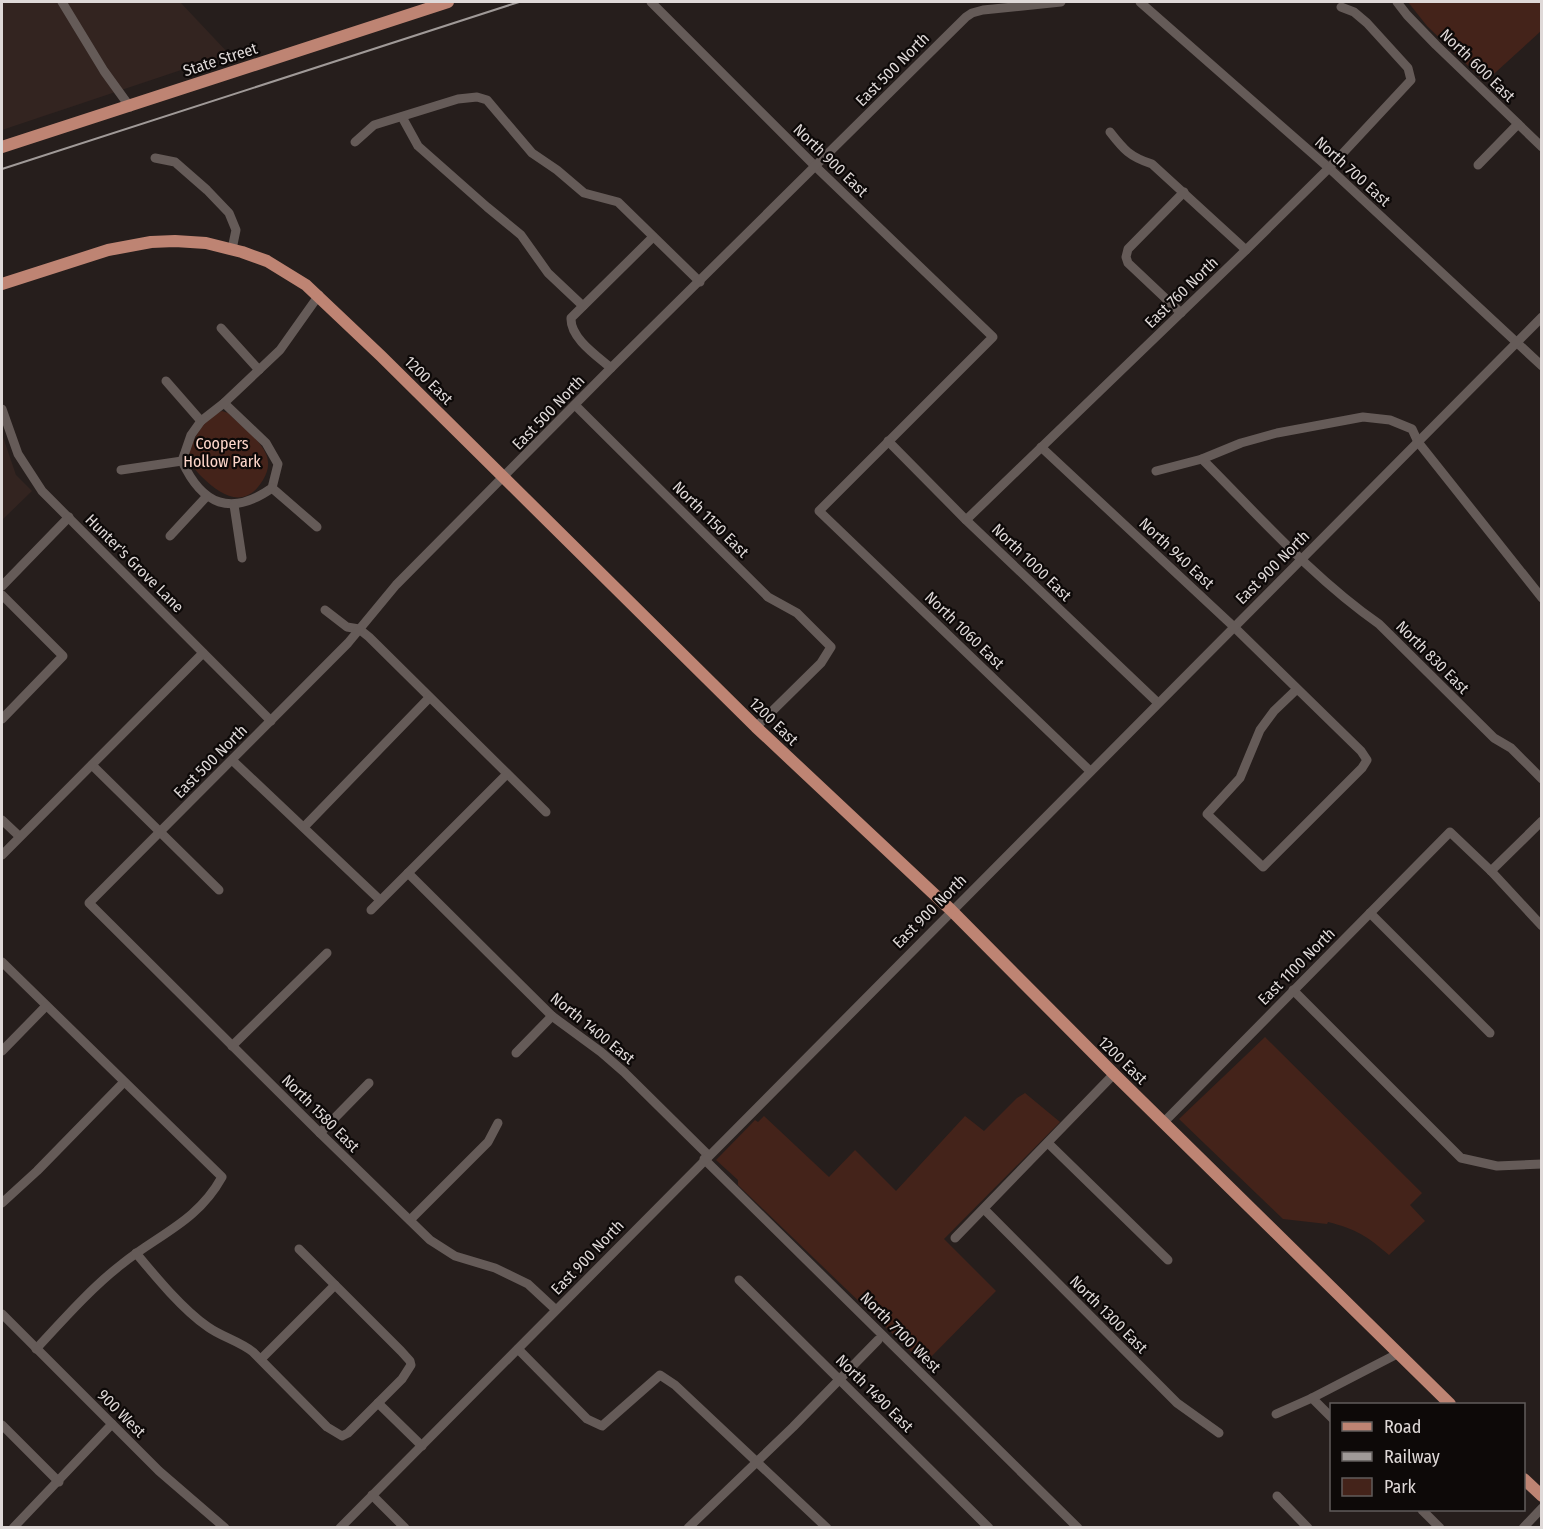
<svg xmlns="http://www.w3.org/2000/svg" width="1543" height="1529" viewBox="0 0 1543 1529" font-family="'Fira Sans Condensed',sans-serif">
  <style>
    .built { fill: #332420 }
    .green { fill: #44231a }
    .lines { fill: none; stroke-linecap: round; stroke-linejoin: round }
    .minor { stroke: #655b58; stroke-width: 9 }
    .major { stroke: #be8473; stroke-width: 12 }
    .rail { stroke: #a09a98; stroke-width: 2 }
    .labels { text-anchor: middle; stroke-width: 4.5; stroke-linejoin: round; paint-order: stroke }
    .street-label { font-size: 16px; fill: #dfd9d8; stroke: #0d0908 }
    .park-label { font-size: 16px; fill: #fed7cb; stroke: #0d0908 }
  </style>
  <rect width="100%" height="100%" fill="#261e1c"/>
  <g class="built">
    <path d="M2 2H180L229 54 2 130Z"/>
    <path d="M2 434 16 475 32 491 2 520Z"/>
  </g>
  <g class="green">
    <path d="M1408 2H1541V31L1485 82 1427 26Z"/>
    <path d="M222 411 228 413C240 425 259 438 266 454 270 463 268 472 263 480 245 510 221 496 202 477 196 471 189 463 189 453 189 452 192 446 192 445 198 430 207 417 222 411Z"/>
    <path d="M1265 1037 1422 1193 1410 1205 1425 1221 1389 1255C1367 1236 1356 1229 1328 1222L1327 1224 1283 1219 1179 1119Z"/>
    <path d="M1025 1093 1060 1122 944 1239 996 1291 924 1364 738 1185V1180L716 1160 755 1120 758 1122 764 1116 829 1177 855 1150 896 1191 965 1116 984 1131 1017 1098Z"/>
  </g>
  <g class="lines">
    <g class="minor">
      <path d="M62 2 104 71 130 107"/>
      <path d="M651 2 815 166 993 337 819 511 1089 770"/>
      <path d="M1140 2 1329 168 1542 366"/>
      <path d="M1397 2 1407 15 1436 45 1542 147"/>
      <path d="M402 117 418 146 487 207 521 235 548 273 583 306"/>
      <path d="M1110 132C1124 150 1130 157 1152 164L1246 250"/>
      <path d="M355 142 374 125 458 99 477 97 487 100 532 153 557 170 584 193 618 202 700 282"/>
      <path d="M155 158 175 162 207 190 229 213 236 230 232 249"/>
      <path d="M1478 165 1518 124"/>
      <path d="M1181 313 1128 263 1126 257 1128 249 1184 192"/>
      <path d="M221 328 259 370"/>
      <path d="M611 368C597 356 570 338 571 318L653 237"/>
      <path d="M166 381 201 421"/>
      <path d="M575 405 768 597 797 613 831 647 821 663 756 727"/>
      <path d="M2 409 18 454 42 491 271 721"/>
      <path d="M888 441 966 520 1157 702"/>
      <path d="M1041 447 1233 626 1361 751 1367 760 1362 768 1263 867 1207 814 1240 778 1260 730 1274 711 1297 689"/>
      <path d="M1202 459C1259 516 1313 578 1379 624L1494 738 1511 748 1542 779"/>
      <path d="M182 461C202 505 231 517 272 488L278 464 266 443 224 403"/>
      <path d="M182 461 191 435 201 421 224 403 280 350 319 295"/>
      <path d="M121 470 182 461"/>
      <path d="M1156 471 1202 459 1241 443 1277 433 1363 417 1390 420 1412 429 1418 442 1542 598"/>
      <path d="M272 488 317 527"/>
      <path d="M234 505 242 558"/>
      <path d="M966 520 1246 250 1329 168 1411 80 1408 68 1367 23 1354 12 1341 7"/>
      <path d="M170 536 207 496"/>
      <path d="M2 586 69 517"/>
      <path d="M2 595 63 656 2 719"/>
      <path d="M325 610 347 627 359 629 369 637 546 812"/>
      <path d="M232 760 380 900"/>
      <path d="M92 765 219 890"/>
      <path d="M2 820 19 836"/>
      <path d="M304 827 429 698"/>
      <path d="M2 855 203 653"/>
      <path d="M1491 871 1542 821"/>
      <path d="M408 873 552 1016 601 1052 624 1072 708 1155"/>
      <path d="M371 910 507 774"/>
      <path d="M1370 913 1490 1033"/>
      <path d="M2 962 222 1177C197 1222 159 1234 122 1264 92 1287 62 1321 36 1349"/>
      <path d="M1293 990 1461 1158 1497 1166 1542 1164"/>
      <path d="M232 1046 327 953"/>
      <path d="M2 1051 46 1006"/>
      <path d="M516 1053 552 1016"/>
      <path d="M1164 1122 1450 832 1491 871 1542 926"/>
      <path d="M320 1133 369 1083"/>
      <path d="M1048 1143 1168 1260"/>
      <path d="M704 1159 1078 1528"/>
      <path d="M2 1203 37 1171 124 1082"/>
      <path d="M984 1209 1177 1403 1219 1433"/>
      <path d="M410 1220 488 1142 498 1123"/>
      <path d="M955 1238 1114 1074"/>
      <path d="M136 1253C155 1276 183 1310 208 1327 222 1337 239 1341 253 1352L327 1427 342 1436 348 1433 402 1379 411 1365 410 1361 401 1351 299 1249"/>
      <path d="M739 1280 989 1528"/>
      <path d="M556 1310 528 1284 495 1268 455 1256 430 1240 320 1133 89 903 348 643 396 585 611 368 966 17 972 13 983 10 1061 2"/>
      <path d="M2 1314 159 1471 225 1528"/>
      <path d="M518 1349 587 1419 602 1426 660 1375 675 1385 827 1528"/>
      <path d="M261 1359 335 1285"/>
      <path d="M1312 1398 1332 1418"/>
      <path d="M378 1403 422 1446"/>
      <path d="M1276 1414 1312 1398 1399 1353"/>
      <path d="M2 1425 59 1482"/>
      <path d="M372 1495 405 1528"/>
      <path d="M1277 1496 1308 1528"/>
      <path d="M1422 1510 1440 1528"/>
      <path d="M13 1528 112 1424"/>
      <path d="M340 1528C740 1124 1139 719 1542 317"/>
      <path d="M688 1528 793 1427 878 1340"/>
      <path d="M1523 1528 1542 1508"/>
    </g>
    <g class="major">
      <path d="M2 147 448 2"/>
      <path d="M2 284 108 250 151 242 175 241 206 243 242 252 267 261 306 285 381 356 756 727 951 910 1114 1074 1450 1404"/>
      <path d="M1524 1479 1542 1496"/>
    </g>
    <path class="rail" d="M2 169 519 2"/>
  </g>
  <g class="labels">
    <g class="street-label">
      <text transform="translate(220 59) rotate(-18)" y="6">State Street</text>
      <text transform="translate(1478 65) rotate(44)" y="6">North 600 East</text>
      <text transform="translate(892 69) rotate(-45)" y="6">East 500 North</text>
      <text transform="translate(831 160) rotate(44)" y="6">North 900 East</text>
      <text transform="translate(1353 171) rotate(42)" y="6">North 700 East</text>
      <text transform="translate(1181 292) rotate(-44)" y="6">East 760 North</text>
      <text transform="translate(429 380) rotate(45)" y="6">1200 East</text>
      <text transform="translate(548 412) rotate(-46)" y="6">East 500 North</text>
      <text transform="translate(711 519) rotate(45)" y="6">North 1150 East</text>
      <text transform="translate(1177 553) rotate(43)" y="6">North 940 East</text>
      <text transform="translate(1032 562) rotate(44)" y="6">North 1000 East</text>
      <text transform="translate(135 563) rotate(45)" y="6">Hunter's Grove Lane</text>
      <text transform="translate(1272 567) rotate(-45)" y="6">East 900 North</text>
      <text transform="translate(965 630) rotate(44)" y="6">North 1060 East</text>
      <text transform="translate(1433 657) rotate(45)" y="6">North 830 East</text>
      <text transform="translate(774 721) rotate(44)" y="6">1200 East</text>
      <text transform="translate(210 761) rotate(-45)" y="6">East 500 North</text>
      <text transform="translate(929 911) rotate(-45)" y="6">East 900 North</text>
      <text transform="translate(1296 966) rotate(-45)" y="6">East 1100 North</text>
      <text transform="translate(593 1028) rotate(39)" y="6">North 1400 East</text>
      <text transform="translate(1123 1060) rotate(44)" y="6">1200 East</text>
      <text transform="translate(321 1113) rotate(45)" y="6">North 1580 East</text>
      <text transform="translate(587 1257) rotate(-46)" y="6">East 900 North</text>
      <text transform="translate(1109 1314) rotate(45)" y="6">North 1300 East</text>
      <text transform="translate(901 1332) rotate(45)" y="6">North 7100 West</text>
      <text transform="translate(875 1393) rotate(45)" y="6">North 1490 East</text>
      <text transform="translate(122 1413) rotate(45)" y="6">900 West</text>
    </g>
    <g class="park-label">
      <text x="222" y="449">Coopers<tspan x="222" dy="18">Hollow Park</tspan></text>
    </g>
  </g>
  <rect width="1543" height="1529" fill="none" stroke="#dfd9d8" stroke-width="6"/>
  <rect x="1330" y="1403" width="195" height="108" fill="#0d0908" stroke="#615c5b" stroke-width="1.5"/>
  <rect x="1342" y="1422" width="30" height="9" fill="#be8473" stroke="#615c5b" stroke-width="1.5"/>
  <text x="1384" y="1433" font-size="18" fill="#dfd9d8">Road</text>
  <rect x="1342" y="1452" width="30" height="9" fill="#a09a98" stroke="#615c5b" stroke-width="1.5"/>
  <text x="1384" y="1463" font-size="18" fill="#dfd9d8">Railway</text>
  <rect x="1342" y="1478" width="30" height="18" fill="#44231a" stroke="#615c5b" stroke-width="1.5"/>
  <text x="1384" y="1493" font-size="18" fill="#dfd9d8">Park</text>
</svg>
